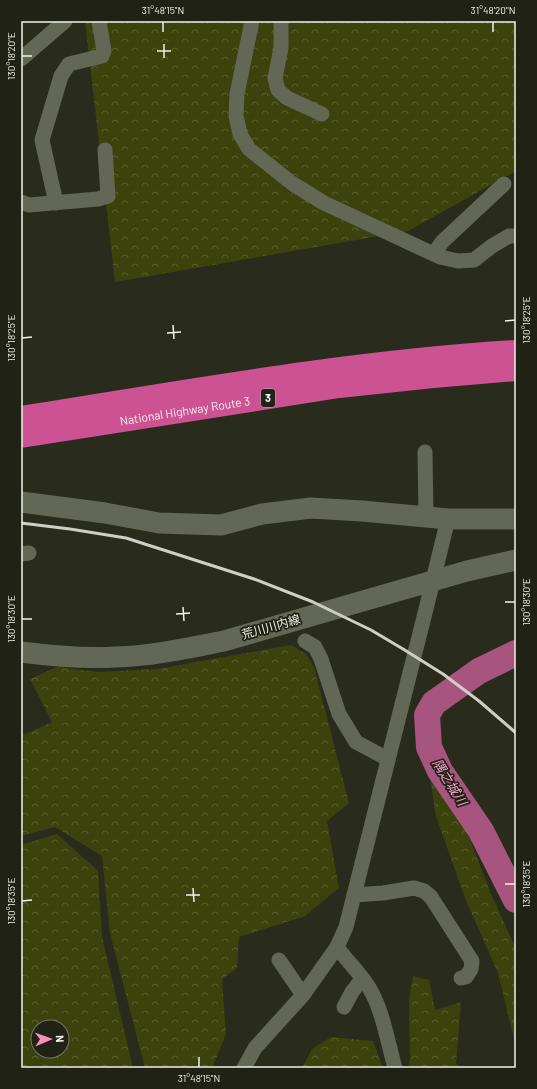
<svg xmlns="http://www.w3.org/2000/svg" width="537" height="1089" viewBox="0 0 537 1089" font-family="Barlow,'Noto Sans JP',sans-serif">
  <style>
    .forest { fill: url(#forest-crowns); fill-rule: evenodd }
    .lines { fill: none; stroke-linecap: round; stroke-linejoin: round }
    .river { stroke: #a7547e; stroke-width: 26 }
    .street { stroke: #636756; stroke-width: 15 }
    .secondary { stroke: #636756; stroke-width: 21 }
    .highway { stroke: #cd5294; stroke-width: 22 }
    .rail { stroke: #ced0c6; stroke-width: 3 }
    .ticks { fill: none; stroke: #f1f3ea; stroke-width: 1.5 }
    .labels { text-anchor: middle; stroke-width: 3.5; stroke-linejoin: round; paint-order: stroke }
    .shield { fill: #1f2214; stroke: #b2b4aa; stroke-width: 1 }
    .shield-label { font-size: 11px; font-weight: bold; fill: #f1f3ea }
    .street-label { font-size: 12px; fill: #f1f3ea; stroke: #1f2214 }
    .water-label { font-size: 13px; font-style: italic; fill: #fea3ce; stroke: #1f2214 }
    .neatline { fill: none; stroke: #f1f3ea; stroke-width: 1.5 }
    .ticks-label { font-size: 10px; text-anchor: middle; fill: #f1f3ea }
  </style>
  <defs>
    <pattern id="forest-crowns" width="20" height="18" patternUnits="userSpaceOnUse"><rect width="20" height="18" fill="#3b420b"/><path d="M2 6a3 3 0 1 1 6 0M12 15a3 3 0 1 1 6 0" fill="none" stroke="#585e2f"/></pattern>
  </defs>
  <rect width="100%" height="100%" fill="#292c1d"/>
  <g class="forest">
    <path d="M85 21H516V171L408 231 115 282Z"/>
    <path d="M291 645 306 654 314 667 349 803 327 821 339 888 305 916 239 937 237 968 222 979 226 1034 212 1068H145L110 933 102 856 55 827 21 836V736L52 722 30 679 57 667 98 672 157 669Z"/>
    <path d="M428 765 468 834 491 894 516 949V1047L498 973 465 898 436 816Z"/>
    <path d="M57 834 98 871 102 937 133 1068H21V845ZM38 1027H62V1051H38Z"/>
    <path d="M413 976 429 980 435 1010 461 1002 456 1064 463 1068H408L410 1058 409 1001Z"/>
    <path d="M331 1037 373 1041 383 1068H302L312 1049Z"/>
  </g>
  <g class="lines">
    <path class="river" d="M516 653 479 671 434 703 427 715 429 747 440 771 481 831 516 900"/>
    <g class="street">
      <path d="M252 21 237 94 236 116 240 134 249 149 293 184 324 203 440 257 458 261 474 260 492 246 509 236H516"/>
      <path d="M281 21V48L275 78 278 90 287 98 322 114"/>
      <path d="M21 59 65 21"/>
      <path d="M21 202 29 205 98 199 108 196 105 150"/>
      <path d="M56 203 42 140 61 76 69 64 102 56 104 51 99 21"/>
      <path d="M434 254 442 242 504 184"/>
      <path d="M425 452 426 516"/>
      <path d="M21 554 29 553"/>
      <path d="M305 641 315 647 321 659 339 714 356 742 388 759"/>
      <path d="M354 895 383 893 414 888 424 891 431 897 472 961 471 969 466 977 461 978"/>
      <path d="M337 947C347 961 359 972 368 986 382 1007 388 1043 395 1068"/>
      <path d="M279 960 303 995"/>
      <path d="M344 1007 352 992 362 979"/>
      <path d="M244 1068 255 1048 303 995 337 947 346 927 426 609 448 519"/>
    </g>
    <g class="secondary">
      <path d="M21 502 105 513 159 523 221 525 262 514 311 508 362 511 448 519H516"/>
      <path d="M21 652C52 656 84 659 115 657 152 656 188 648 224 641L467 571 516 560"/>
    </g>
    <g class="highway">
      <path d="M21 417C185 391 350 361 516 351"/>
      <path id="s1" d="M21 437 339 387 433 377 516 370"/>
    </g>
    <path class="rail" d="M21 523 70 529 126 538 254 579 313 602 371 630 403 649 443 674 479 701 516 733"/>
  </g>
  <path class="ticks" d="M163 22V32M493 22V32M164 44V58M157 51H171M22 56H32M505 321 515 320M173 325 174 339M167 333 181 332M22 338 32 337M505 602H515M183 607 184 621M176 614 190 613M22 619H32M505 884H515M193 888 194 902M186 895H200M22 901 32 900M199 1057V1067"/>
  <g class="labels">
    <rect class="shield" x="261" y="389" width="14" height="18" rx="3"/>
    <g class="shield-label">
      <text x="268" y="402">3</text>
    </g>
    <g class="street-label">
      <text dy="4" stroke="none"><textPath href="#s1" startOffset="166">National Highway Route 3</textPath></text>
      <text transform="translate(271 627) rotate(-16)" y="4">荒川川内線</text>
    </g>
    <g class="water-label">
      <text transform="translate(450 782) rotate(58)" y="5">隅之城川</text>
    </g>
  </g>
  <rect width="537" height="1089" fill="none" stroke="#1f2214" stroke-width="44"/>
  <g transform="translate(50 1039) rotate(88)"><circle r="19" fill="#1f2214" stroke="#73766a"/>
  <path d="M0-3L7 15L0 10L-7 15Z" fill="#fb8fc4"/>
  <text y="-6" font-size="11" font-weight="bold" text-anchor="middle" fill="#f1f3ea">N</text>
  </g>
  <rect x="22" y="22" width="493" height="1045" class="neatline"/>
  <g class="ticks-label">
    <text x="163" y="14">31°48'15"N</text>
    <text x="493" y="14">31°48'20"N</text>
    <text transform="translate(11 56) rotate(-90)" y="4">130°18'20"E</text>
    <text transform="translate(526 320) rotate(-90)" y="4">130°18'25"E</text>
    <text transform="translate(11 338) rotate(-90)" y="4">130°18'25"E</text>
    <text transform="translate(526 602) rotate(-90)" y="4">130°18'30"E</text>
    <text transform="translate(11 619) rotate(-90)" y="4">130°18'30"E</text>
    <text transform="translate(526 884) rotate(-90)" y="4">130°18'35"E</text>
    <text transform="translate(11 901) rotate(-90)" y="4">130°18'35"E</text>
    <text x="199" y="1082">31°48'15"N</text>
  </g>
</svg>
